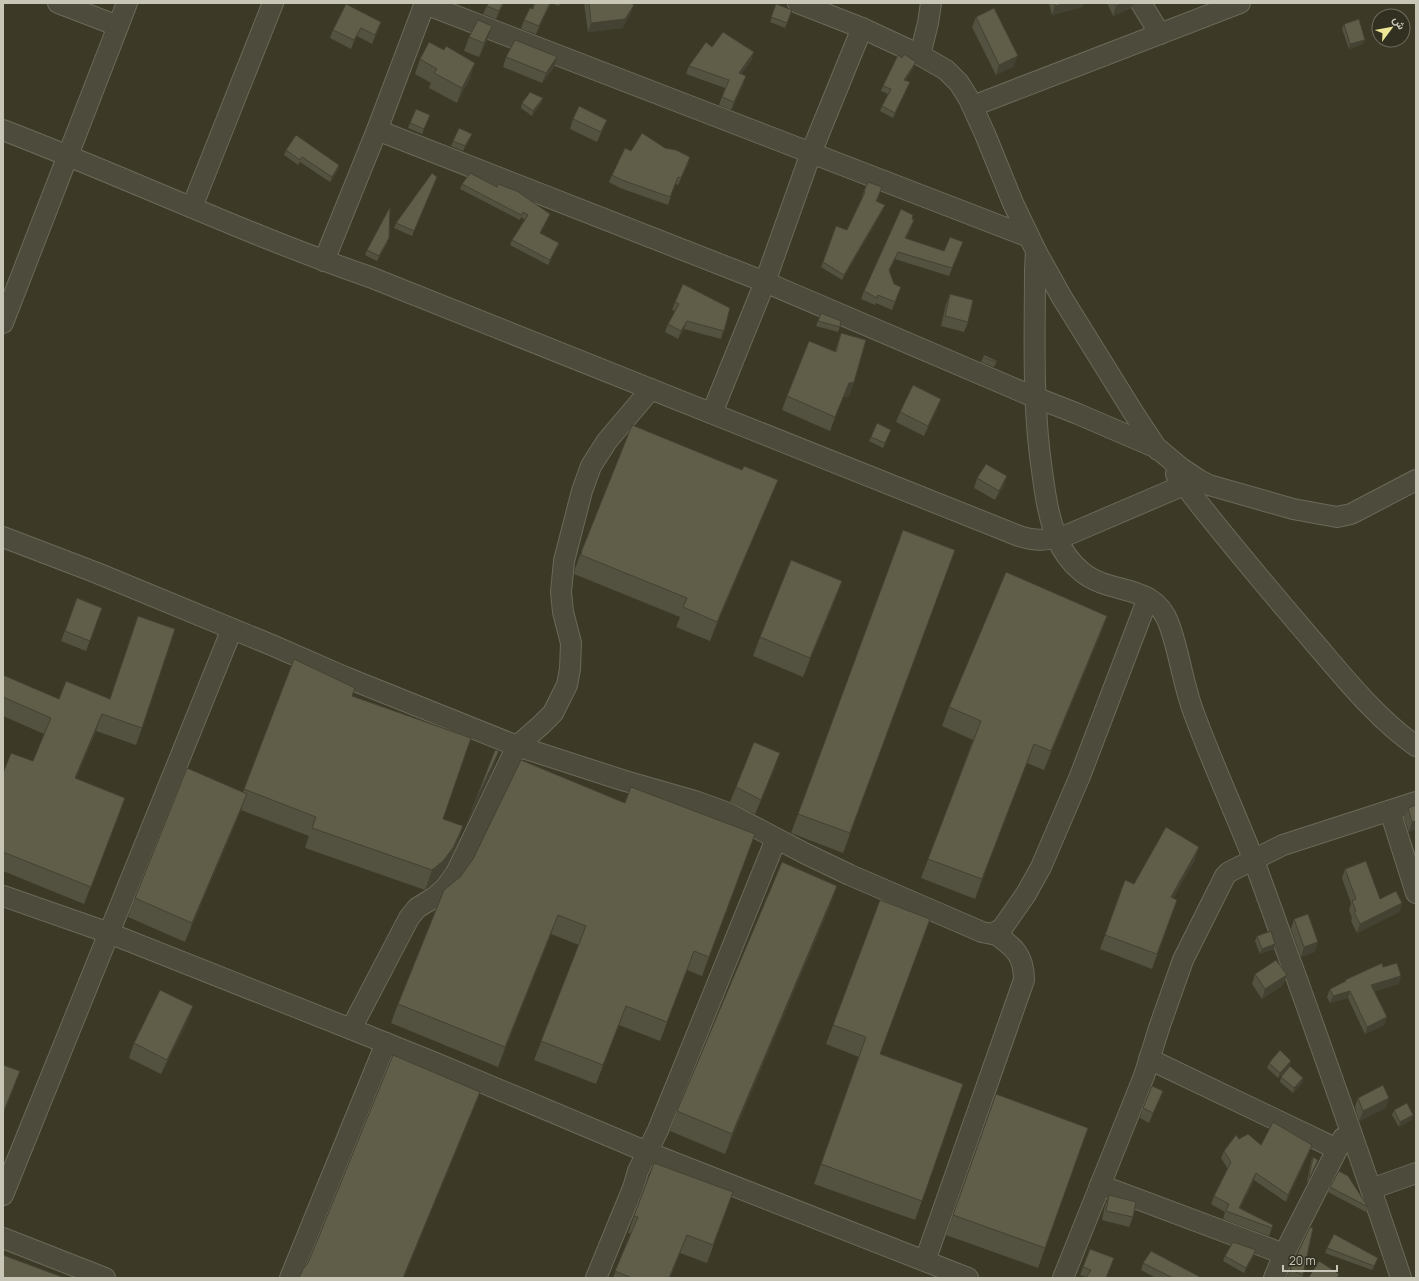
<svg xmlns="http://www.w3.org/2000/svg" width="1419" height="1281" viewBox="0 0 1419 1281" font-family="Manrope,Vazirmatn,sans-serif">
  <style>
    .lines { fill: none; stroke-linecap: round; stroke-linejoin: round }
    .minor-casing { stroke: #6b6959; stroke-width: 22 }
    .minor { stroke: #4d4b3b; stroke-width: 20 }
    .wall { fill: #53513f }
    .shaded-wall { fill: #434233 }
    .building { fill: #605e49; stroke: #434233 }
  </style>
  <rect width="100%" height="100%" fill="#3c3a27"/>
  <g class="lines">
    <defs>
      <g id="minor">
        <path d="M58 3 118 26"/>
        <path d="M798 3 862 28 920 55 946 70 959 83 969 99 985 134 1013 203 1036 251 1061 296 1133 412 1158 450"/>
        <path d="M1141 3 1160 34"/>
        <path d="M425 4 1029 237"/>
        <path d="M920 55 928 23 931 3"/>
        <path d="M973 106 1240 3"/>
        <path d="M3 130C126 177 245 234 370 277L1019 536C1038 542 1046 540 1065 536L1184 485"/>
        <path d="M377 130 765 282 1027 394 1078 414 1157 448 1181 468 1199 480 1209 485 1293 509 1337 517 1351 514 1416 480"/>
        <path d="M192 207 273 3"/>
        <path d="M1036 251 1035 269C1035 336 1032 404 1042 471 1045 493 1048 515 1056 536 1061 549 1071 563 1082 572 1111 596 1154 582 1169 624 1180 654 1183 686 1195 716 1213 765 1235 812 1254 861 1269 901 1283 942 1298 982 1333 1080 1368 1179 1401 1278"/>
        <path d="M324 261 377 130 425 3"/>
        <path d="M3 323 127 3"/>
        <path d="M712 413 765 282 811 153 862 28"/>
        <path d="M1176 474C1219 531 1266 586 1312 640 1344 677 1376 718 1416 746"/>
        <path d="M3 537 97 573 274 646 345 677 517 746 622 780 695 801 728 813 806 854 850 875 982 932 992 934 999 930 1003 927 1026 894 1041 867 1080 776 1148 598"/>
        <path d="M1390 811 1416 893"/>
        <path d="M3 896 109 933 351 1029 438 1064 647 1152 968 1278"/>
        <path d="M351 1029 409 918 417 908 435 897 445 888 456 873 517 746 541 725 553 713 567 685 570 669 571 643 563 612 561 592 564 561 582 491 591 466 607 441 651 389"/>
        <path d="M1149 1059 1337 1149"/>
        <path d="M1100 1185 1284 1254"/>
        <path d="M1371 1189 1416 1173"/>
        <path d="M3 1195 232 629"/>
        <path d="M3 1238 105 1278"/>
        <path d="M925 1261 1024 980C1024 955 1014 947 994 933"/>
        <path d="M290 1278 386 1043"/>
        <path d="M596 1278 633 1188 638 1171 658 1130 776 839"/>
        <path d="M1063 1278 1144 1076 1159 1028 1183 960 1225 876 1229 872 1283 845 1416 802"/>
        <path d="M1274 1278 1284 1254 1343 1138"/>
      </g>
    </defs>
    <use href="#minor" class="minor-casing"/>
    <use href="#minor" class="minor"/>
  </g>
  <g class="wall">
    <path d="M488 3H504L496 19 483 14Z"/>
    <path d="M534 3H560L559 6 551 3 536 34 521 29 524 20 532 9Z"/>
    <path d="M584 3H631L634 5 630 14 622 28 588 32Z"/>
    <path d="M1049 3H1084L1082 7 1052 15Z"/>
    <path d="M1107 3H1133L1131 8 1113 16Z"/>
    <path d="M776 4 792 10 785 28 770 22Z"/>
    <path d="M976 17 1014 66 996 75 972 27Z"/>
    <path d="M381 22 378 31 372 44 357 36 351 49 330 38 333 30Z"/>
    <path d="M1344 24 1365 40 1363 44 1349 49 1342 29Z"/>
    <path d="M492 26 487 40 479 57 464 51 469 37Z"/>
    <path d="M712 47 754 52 751 61 741 74 746 76 743 85 731 110 719 105 725 88 686 74 689 66Z"/>
    <path d="M506 57H557L554 67 542 83 503 67Z"/>
    <path d="M420 59 470 78 457 103 429 88 431 83 415 74Z"/>
    <path d="M914 67 905 80 908 87 893 118 880 111 882 106 888 94 881 91 883 86Z"/>
    <path d="M543 98 541 103 532 116 521 108 522 103Z"/>
    <path d="M430 115 422 134 408 128 410 123Z"/>
    <path d="M573 119 603 129 597 142 570 129Z"/>
    <path d="M472 134 470 139 463 151 451 146 453 141Z"/>
    <path d="M665 148 688 164 678 185 675 184 668 205 620 188 609 182 612 175 631 151Z"/>
    <path d="M286 150 339 165 338 170 330 182 300 162 298 165 284 155Z"/>
    <path d="M437 177 412 236 394 228 396 223Z"/>
    <path d="M462 184 550 214 548 219 540 234 559 243 557 248 548 265 510 245 512 240 525 220 521 217 520 220 460 189Z"/>
    <path d="M882 187 877 201 885 205 883 210 842 280 821 267 836 226 847 230 863 197 862 196 864 191Z"/>
    <path d="M912 219 914 220 911 228 906 239 944 251 960 250 949 276 895 259 889 271 894 284 901 287 892 310 876 303 875 305 861 299 864 291Z"/>
    <path d="M388 242 377 261 365 255 367 250Z"/>
    <path d="M950 294 968 322 964 332 941 326 946 304Z"/>
    <path d="M675 302 730 308 721 339 684 329 678 339 665 332 668 324 675 311 672 310Z"/>
    <path d="M821 313 840 327 838 332 816 326Z"/>
    <path d="M841 333 854 382 849 396 843 397 830 431 782 410 787 396 835 351Z"/>
    <path d="M984 355 997 361 994 367 981 362Z"/>
    <path d="M937 409 924 436 896 422 900 412Z"/>
    <path d="M889 434 883 448 869 441 871 437Z"/>
    <path d="M977 478 1004 486 995 500 974 488Z"/>
    <path d="M770 499 710 641 676 627 680 617 574 574 575 569 582 550Z"/>
    <path d="M903 530 955 550 843 853 791 833Z"/>
    <path d="M842 581 835 600 803 677 753 656 760 637Z"/>
    <path d="M77 598 102 608 86 651 61 641Z"/>
    <path d="M138 616 142 728 136 745 96 731 76 778 119 815 84 904 3 871V773L33 761 44 734 3 716V675L59 699H110Z"/>
    <path d="M1107 616 1100 635 1044 770 1027 763 975 899 921 878 973 740 942 726 949 707Z"/>
    <path d="M294 659 352 696 443 819 463 826 456 846 446 867 436 880 425 890 305 848 309 836 241 810 185 942 128 917 135 898 243 792Z"/>
    <path d="M775 768 755 814 730 802 736 787Z"/>
    <path d="M625 803 755 834 702 976 687 970 660 1041 619 1025 596 1084 534 1060 579 945 551 934 498 1067 391 1023 398 1004Z"/>
    <path d="M1408 808 1416 829 1409 832 1404 818Z"/>
    <path d="M1199 847 1194 861 1173 898 1177 900 1152 969 1100 949 1125 880 1134 884Z"/>
    <path d="M1345 869 1380 899 1402 903 1399 912 1357 933 1351 921 1352 918 1349 910 1351 903 1342 878Z"/>
    <path d="M880 900V1054L963 1084 915 1220 814 1184 859 1057 826 1044Z"/>
    <path d="M830 906 725 1154 670 1131 677 1111Z"/>
    <path d="M1294 919 1318 942 1314 952 1301 957 1291 929Z"/>
    <path d="M1257 936 1274 949 1260 954 1255 941Z"/>
    <path d="M1383 967 1399 984 1374 991 1387 1017 1384 1025 1365 1034 1348 998 1330 1003 1327 997 1330 989 1345 982V980Z"/>
    <path d="M1255 974 1283 985 1262 999 1252 984Z"/>
    <path d="M188 1020 161 1074 129 1058 134 1043Z"/>
    <path d="M1269 1063 1290 1066 1278 1078 1267 1068Z"/>
    <path d="M1281 1077 1303 1078 1302 1083 1293 1093 1280 1082Z"/>
    <path d="M1163 1091 1159 1101 1149 1123 1140 1118 1143 1108Z"/>
    <path d="M996 1094 1088 1128 1038 1268 946 1235Z"/>
    <path d="M1358 1098 1386 1108 1359 1121 1355 1107Z"/>
    <path d="M1394 1110 1413 1115 1411 1120 1399 1127 1392 1115Z"/>
    <path d="M1239 1139 1261 1145H1312L1309 1153 1286 1202 1254 1180 1240 1208 1273 1225 1269 1236 1223 1219 1225 1212 1211 1204 1214 1196 1228 1169 1221 1158 1224 1151Z"/>
    <path d="M1313 1157 1317 1164 1308 1181H1307L1311 1161Z"/>
    <path d="M654 1163 733 1192 707 1263 680 1253 670 1278H613L631 1234 628 1233Z"/>
    <path d="M1330 1187 1368 1207 1366 1212 1328 1192Z"/>
    <path d="M1109 1195 1133 1217 1129 1227 1102 1220 1105 1205Z"/>
    <path d="M1327 1248 1376 1263 1372 1270 1325 1253Z"/>
    <path d="M1090 1249 1107 1278 1086 1277 1080 1275Z"/>
    <path d="M1256 1250 1254 1255 1244 1273 1223 1261 1225 1256Z"/>
    <path d="M1143 1263 1202 1278H1156L1141 1270Z"/>
    <path d="M1290 1269 1303 1275 1302 1278H1289L1287 1277Z"/>
  </g>
  <g class="shaded-wall">
    <path d="M503 3H504L496 19 499 11Z"/>
    <path d="M550 3H551L536 34 539 26Z"/>
    <path d="M1065 3H1084L1082 7 1052 15 1055 6Z"/>
    <path d="M1123 3H1133L1131 8 1113 16 1116 6Z"/>
    <path d="M634 5 630 14 622 28 588 32 591 23Z"/>
    <path d="M381 22 378 31 372 44 375 35Z"/>
    <path d="M492 26 487 40 479 57 484 43Z"/>
    <path d="M361 28 357 36 351 49 354 40Z"/>
    <path d="M1365 40 1363 44 1349 49 1350 44Z"/>
    <path d="M754 52 751 61 736 82 739 73Z"/>
    <path d="M1018 56 1014 66 996 75 999 65Z"/>
    <path d="M557 57 554 67 542 83 546 73Z"/>
    <path d="M916 62 914 67 903 85 904 80Z"/>
    <path d="M475 63 470 78 457 103 462 88Z"/>
    <path d="M746 76 743 85 731 110 734 102Z"/>
    <path d="M910 82 908 87 893 118 895 113Z"/>
    <path d="M543 98 541 103 532 116 533 111Z"/>
    <path d="M472 134 470 139 463 151 465 146Z"/>
    <path d="M690 157 688 164 678 185Z"/>
    <path d="M339 165 338 170 330 182 332 177Z"/>
    <path d="M885 205 883 210 842 280 844 275Z"/>
    <path d="M550 214 548 219 538 238 540 233Z"/>
    <path d="M914 220 911 228 902 246 905 238Z"/>
    <path d="M389 238 388 242 377 261 379 256Z"/>
    <path d="M559 243 557 248 548 265 550 260Z"/>
    <path d="M687 321 684 329 678 339 681 331Z"/>
    <path d="M854 382 849 396 843 397 830 431 849 383Z"/>
    <path d="M941 399 937 409 924 436 928 426Z"/>
    <path d="M1007 476 1004 486 995 500 999 491Z"/>
    <path d="M778 480 770 499 710 641 717 622Z"/>
    <path d="M842 581 835 600 803 677 810 658Z"/>
    <path d="M1107 616 1100 635 1044 770 1051 751Z"/>
    <path d="M102 714 96 731 69 795 75 778Z"/>
    <path d="M1034 744 1027 763 975 899 982 879Z"/>
    <path d="M499 751 492 771 465 828 472 809Z"/>
    <path d="M780 753 775 768 755 814 761 800Z"/>
    <path d="M247 794 240 813 185 942 192 923Z"/>
    <path d="M1416 821V829L1409 832 1412 822Z"/>
    <path d="M463 826 456 846 446 867 436 880 425 890 432 870Z"/>
    <path d="M1199 847 1194 861 1165 912 1171 897Z"/>
    <path d="M837 886 830 906 725 1154 732 1134Z"/>
    <path d="M1402 903 1399 912 1357 933 1360 924Z"/>
    <path d="M558 915 551 934 498 1067 505 1047Z"/>
    <path d="M1318 942 1314 952 1301 957 1304 947Z"/>
    <path d="M1275 944 1274 949 1260 954 1262 949Z"/>
    <path d="M1287 975 1283 985 1262 999 1265 989Z"/>
    <path d="M1401 976 1399 984 1369 992 1371 985Z"/>
    <path d="M1350 991 1348 998 1330 1003 1333 996Z"/>
    <path d="M193 1006 188 1020 161 1074 167 1060Z"/>
    <path d="M626 1006 619 1025 596 1084 603 1065Z"/>
    <path d="M1387 1017 1384 1025 1365 1034 1367 1027Z"/>
    <path d="M1291 1061 1290 1066 1278 1078 1280 1073Z"/>
    <path d="M20 1071 13 1091 3 1115V1113Z"/>
    <path d="M1303 1078 1302 1083 1293 1093 1294 1088Z"/>
    <path d="M1163 1091 1159 1101 1149 1123 1153 1113Z"/>
    <path d="M480 1092 473 1111 404 1278H403Z"/>
    <path d="M1389 1098 1386 1108 1359 1121 1363 1111Z"/>
    <path d="M1413 1115 1411 1120 1399 1127 1400 1122Z"/>
    <path d="M1312 1145 1309 1153 1286 1202 1288 1195Z"/>
    <path d="M1318 1160 1317 1164 1308 1181 1310 1177Z"/>
    <path d="M1256 1173 1254 1180 1236 1216 1239 1208Z"/>
    <path d="M687 1235 680 1253 670 1278H669Z"/>
    <path d="M1256 1250 1254 1255 1244 1273 1246 1268Z"/>
  </g>
  <g class="building">
    <path d="M488 3H503L499 11 487 6Z"/>
    <path d="M535 3H550L539 26 524 20 530 8 533 9Z"/>
    <path d="M589 3H631L634 5 625 19 591 23Z"/>
    <path d="M1055 3H1065L1055 6Z"/>
    <path d="M1115 3H1123L1116 6Z"/>
    <path d="M346 4 381 22 375 35 361 28 354 40 333 30Z"/>
    <path d="M776 4 792 10 787 23 771 17Z"/>
    <path d="M994 8 1018 56 999 65 976 17Z"/>
    <path d="M1359 19 1365 40 1350 44 1344 24Z"/>
    <path d="M478 20 492 26 484 43 469 37Z"/>
    <path d="M723 32 754 52 739 73 746 76 734 102 722 97 729 80 689 66 706 42 712 47Z"/>
    <path d="M515 40 553 55 557 57 546 73 506 57Z"/>
    <path d="M429 42 444 50 446 46 475 63 462 88 434 73 437 69 420 59Z"/>
    <path d="M904 54 916 62 904 80 910 82 895 113 882 106 891 89 883 86 898 55 902 58Z"/>
    <path d="M530 92 543 98 533 111 522 103Z"/>
    <path d="M579 106 607 120 601 132 573 119Z"/>
    <path d="M416 109 430 115 424 129 410 123Z"/>
    <path d="M459 128 472 134 465 146 453 141Z"/>
    <path d="M642 133 665 148 676 150 690 157 681 178 678 177 670 197 622 180 612 175 625 148 631 151Z"/>
    <path d="M296 135 339 165 332 177 302 157 300 160 286 150Z"/>
    <path d="M432 173 437 177 414 231 396 223Z"/>
    <path d="M470 173 497 187 498 184 517 191 550 214 540 233 559 243 550 260 512 240 528 215 523 212 521 215 462 184Z"/>
    <path d="M868 182 882 187 876 201 885 205 844 275 823 262 836 226 847 230 865 192 864 191Z"/>
    <path d="M390 207 389 238 379 256 367 250Z"/>
    <path d="M901 209 913 215 912 219 914 220 905 238 944 251 950 237 963 242 952 268 898 252 889 270 894 284 901 287 895 302 878 295 877 298 864 291Z"/>
    <path d="M683 284 730 308 724 331 687 321 681 331 668 324 679 304 675 302Z"/>
    <path d="M950 294 973 300 968 322 945 316Z"/>
    <path d="M821 313 841 321 840 327 818 321Z"/>
    <path d="M841 333 866 340 854 382 849 383 835 417 787 396 809 341 836 352Z"/>
    <path d="M984 355 997 361 996 362 983 357Z"/>
    <path d="M913 385 941 399 928 426 900 412Z"/>
    <path d="M877 423 891 430 885 443 871 437Z"/>
    <path d="M632 425 742 470 744 466 778 480 717 622 683 607 687 598 581 555 582 550Z"/>
    <path d="M986 464 1007 476 999 491 977 478Z"/>
    <path d="M903 530 955 550 850 833 798 814Z"/>
    <path d="M791 560 842 581 810 658 760 637Z"/>
    <path d="M1006 572 1107 616 1051 751 1034 744 982 879 928 859 981 721 949 707Z"/>
    <path d="M77 598 102 608 90 641 65 631Z"/>
    <path d="M138 616 175 629 142 728 102 714 75 778 125 798 91 887 3 852V773L11 753 33 761 51 718 3 697V675L59 699 66 681 110 699Z"/>
    <path d="M294 659 355 688 352 696 471 738 443 819 463 826 453 848 443 861 432 870 312 828 316 817 244 789Z"/>
    <path d="M754 742 780 753 761 800 736 787Z"/>
    <path d="M495 750 499 751 472 809Z"/>
    <path d="M521 760 625 803 631 787 755 834 709 957 694 951 667 1022 626 1006 603 1065 541 1041 586 926 558 915 505 1047 398 1004 444 890 460 877 473 859Z"/>
    <path d="M187 768 247 794 192 923 135 898Z"/>
    <path d="M1416 805V821L1412 822 1408 808Z"/>
    <path d="M1166 827 1199 847 1171 897 1177 900 1157 954 1105 935 1125 880 1134 884Z"/>
    <path d="M1366 861 1380 899 1396 891 1402 903 1360 924 1354 912 1356 911 1352 901 1356 899 1345 869Z"/>
    <path d="M782 862 837 886 732 1134 677 1111Z"/>
    <path d="M880 900 930 919 880 1054 963 1084 922 1201 821 1164 866 1037 833 1025Z"/>
    <path d="M1308 914 1318 942 1304 947 1294 919Z"/>
    <path d="M1271 931 1275 944 1262 949 1257 936Z"/>
    <path d="M1276 960 1287 975 1265 989 1255 974Z"/>
    <path d="M1382 963 1383 967 1397 963 1401 976 1371 985 1387 1017 1367 1027 1350 991 1333 996 1330 989 1346 981 1345 980Z"/>
    <path d="M160 990 193 1006 167 1060 134 1043Z"/>
    <path d="M1280 1050 1291 1061 1280 1073 1269 1063Z"/>
    <path d="M393 1055 480 1092 403 1278H299L303 1269 308 1263Z"/>
    <path d="M3 1065 20 1071 3 1113Z"/>
    <path d="M1290 1066 1303 1078 1294 1088 1281 1077Z"/>
    <path d="M1383 1085 1389 1098 1363 1111 1358 1098Z"/>
    <path d="M1152 1086 1163 1091 1153 1113 1143 1108Z"/>
    <path d="M996 1094 1088 1128 1045 1248 953 1215Z"/>
    <path d="M1407 1103 1413 1115 1400 1122 1394 1110Z"/>
    <path d="M1273 1122 1312 1145 1288 1195 1256 1173 1239 1208 1273 1225 1272 1228 1226 1211 1229 1204 1214 1196 1231 1162 1224 1151 1236 1135 1239 1139 1248 1134 1261 1145Z"/>
    <path d="M1313 1157 1318 1160 1310 1177 1309 1176Z"/>
    <path d="M654 1163 733 1192 713 1245 687 1235 669 1278H632L615 1271 638 1217 634 1216Z"/>
    <path d="M1339 1171 1348 1176 1368 1207 1330 1187Z"/>
    <path d="M1109 1195 1136 1202 1133 1217 1106 1211Z"/>
    <path d="M1310 1227 1313 1228 1303 1275 1290 1269Z"/>
    <path d="M1334 1234 1378 1258 1374 1266 1327 1248Z"/>
    <path d="M1233 1242 1256 1250 1246 1268 1225 1256Z"/>
    <path d="M1090 1249 1114 1258 1106 1278H1086L1091 1270 1083 1267Z"/>
    <path d="M1151 1251 1202 1278H1173L1143 1263Z"/>
    <path d="M3 1255 65 1278H3Z"/>
    <path d="M1319 1261 1339 1274 1337 1278H1311L1309 1277Z"/>
  </g>
  <rect width="1419" height="1281" fill="none" stroke="#c8c6b7" stroke-width="8"/>
  <g transform="translate(1391 28) rotate(58)"><circle r="19" fill="#323020" stroke="#6e6c5c"/>
  <path d="M0-3L7 15L0 10L-7 15Z" fill="#ede797"/>
  <text y="-6" font-size="11" font-weight="bold" text-anchor="middle" fill="#c8c6b7">ش</text>
  </g>
  <path d="M1283 1265v6h54v-6" fill="none" stroke="#c8c6b7" stroke-width="2"/>
  <text x="1289" y="1265" font-size="12" fill="#c8c6b7" stroke="#323020" stroke-width="3" paint-order="stroke">20 m</text>
</svg>
